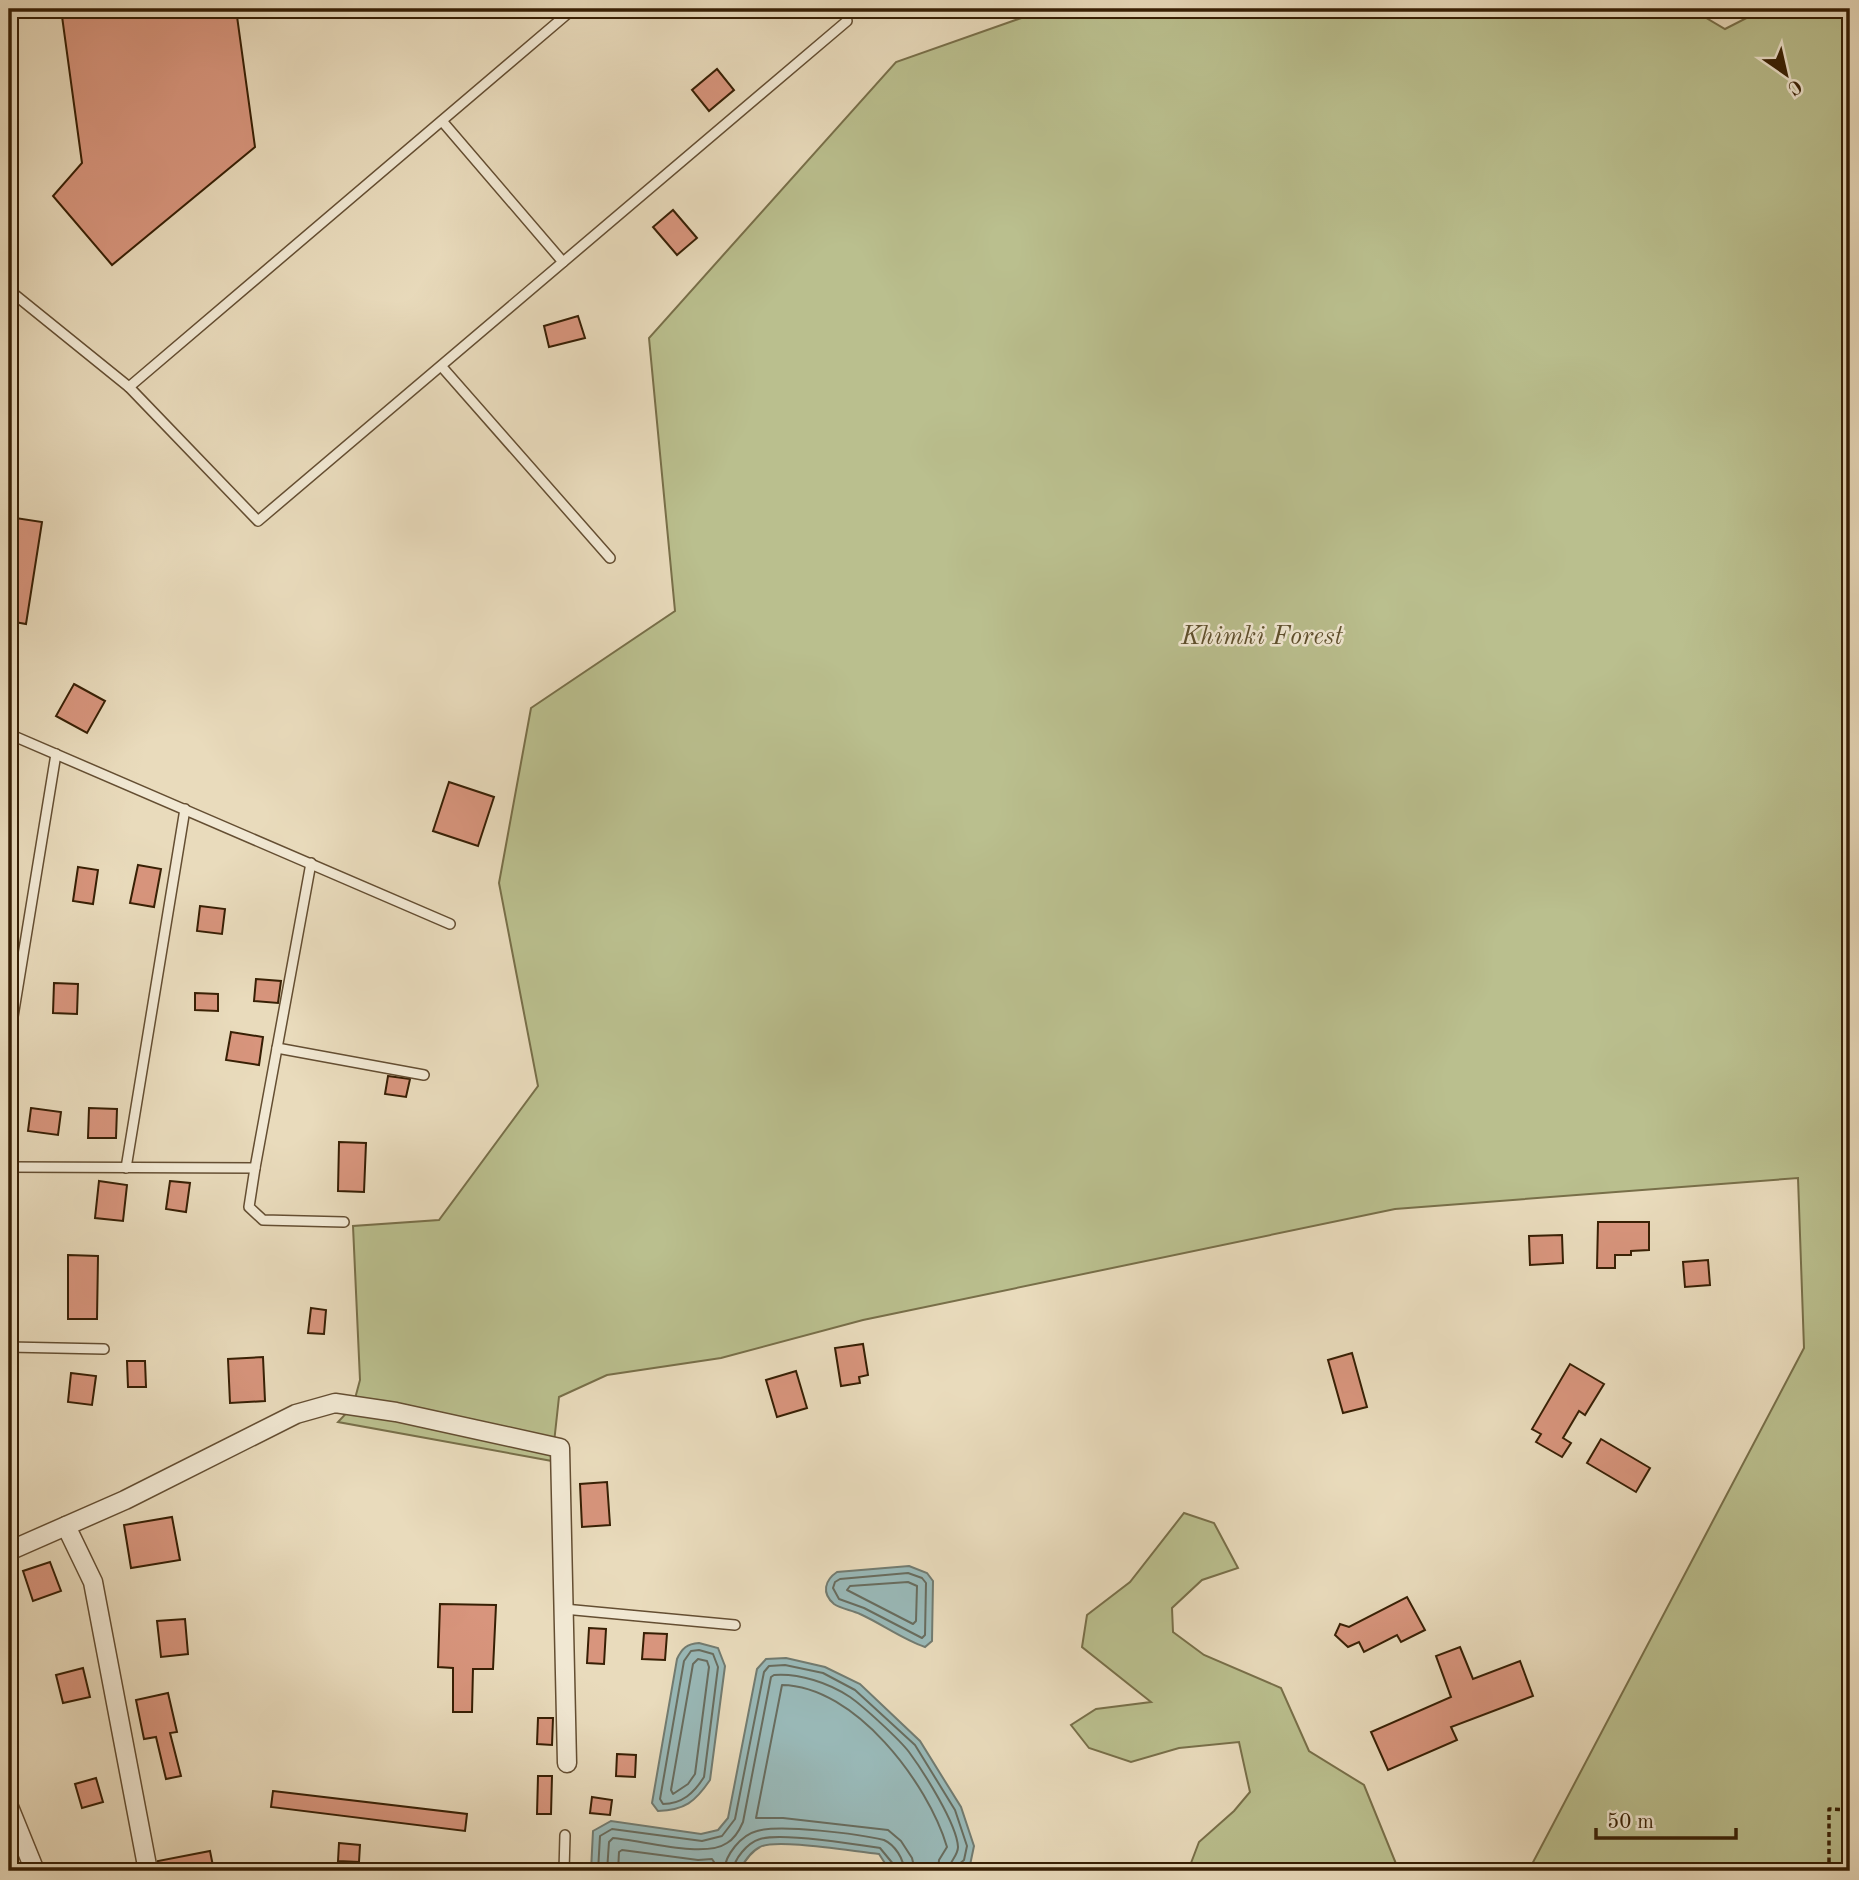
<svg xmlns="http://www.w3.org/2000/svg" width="1859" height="1880" viewBox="0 0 1859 1880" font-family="'Old Standard TT',serif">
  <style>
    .green { fill: #babf8e; stroke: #786f49; stroke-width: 2 }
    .water { fill: #99b9b8; stroke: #727b70; stroke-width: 2 }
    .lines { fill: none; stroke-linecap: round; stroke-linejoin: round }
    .shore { stroke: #686c5e; stroke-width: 2 }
    .building { fill: #d8957d; stroke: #371f04; stroke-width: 2 }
    .service-casing { stroke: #644e32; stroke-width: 12 }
    .minor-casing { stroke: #644e32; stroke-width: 21 }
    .path { stroke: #371f04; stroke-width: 3.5; stroke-dasharray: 5 3.5; stroke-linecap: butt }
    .service { stroke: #f1e8d3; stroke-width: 9 }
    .minor { stroke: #f1e8d3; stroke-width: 18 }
    .labels { text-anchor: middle; stroke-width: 5; stroke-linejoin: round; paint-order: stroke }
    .park-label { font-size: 26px; font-style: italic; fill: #5e4f2d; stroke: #f1e8d3 }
  </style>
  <rect width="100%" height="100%" fill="#e9dbbc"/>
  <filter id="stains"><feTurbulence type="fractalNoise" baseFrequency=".00286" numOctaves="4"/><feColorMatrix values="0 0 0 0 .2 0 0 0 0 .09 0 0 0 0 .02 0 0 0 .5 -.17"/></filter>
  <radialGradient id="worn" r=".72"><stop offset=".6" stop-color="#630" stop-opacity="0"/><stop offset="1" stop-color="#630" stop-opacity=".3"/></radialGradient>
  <g class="green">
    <path d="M1047 9H1691L1725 29 1764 9H1850V1871H1524L1530 1868 1804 1348 1798 1178 1395 1209 863 1320 721 1358 607 1375 559 1397 552 1461 338 1422 353 1406 360 1380 353 1226 439 1220 538 1086 499 883 531 708 675 611 649 338 896 62Z"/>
    <path d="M1184 1513 1214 1523 1238 1568 1202 1580 1172 1608 1173 1632 1204 1655 1281 1688 1309 1751 1364 1785 1399 1871H1188L1199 1842 1234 1811 1250 1792 1239 1742 1179 1748 1131 1762 1089 1748 1071 1725 1096 1709 1151 1702 1082 1647 1087 1615 1130 1582Z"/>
  </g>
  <g class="water">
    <path d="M909 1566 927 1573 933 1581 932 1641 925 1647C902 1639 882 1624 860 1614 852 1610 841 1609 834 1604 821 1593 825 1580 837 1572Z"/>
    <path d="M699 1643 718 1648 725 1666 710 1780C695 1802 685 1810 658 1811L652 1803 677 1659C682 1648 687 1644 699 1643Z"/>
    <path d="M786 1658 825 1667 860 1684 920 1741 961 1807 974 1846 970 1865 959 1871H890L879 1854C856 1852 776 1838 760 1847 750 1852 744 1862 739 1871H591L593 1831 611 1821 701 1834 718 1830 728 1818 757 1669 766 1659Z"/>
  </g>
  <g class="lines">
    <g class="shore">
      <path d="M908 1573 922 1578 926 1583 925 1635 922 1638 864 1608 839 1599 833 1588 835 1582 840 1579Z"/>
      <path d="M908 1582 917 1586 916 1621 913 1624 847 1590 850 1586Z"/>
      <path d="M699 1650 713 1654 718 1667 704 1777C694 1793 682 1804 663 1804L660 1799 684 1661 691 1651Z"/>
      <path d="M698 1659 707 1661 709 1667 695 1774 688 1784 673 1794 671 1790 693 1664Z"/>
      <path d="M598 1871 600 1836 612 1829 702 1841 722 1836 735 1819 764 1672 769 1666 785 1665 823 1673 855 1690 915 1745 955 1810 967 1846 964 1860 958 1865 957 1871"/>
      <path d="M607 1871 609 1842 613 1838C641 1840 704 1859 727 1843 734 1839 740 1829 743 1822L771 1677 774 1675C799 1673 829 1683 850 1697 863 1706 900 1740 909 1752 923 1771 957 1824 958 1847 958 1856 949 1862 948 1871"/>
      <path d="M618 1871 619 1852 622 1850 698 1860 712 1859 714 1862V1871"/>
      <path d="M724 1871C725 1855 741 1835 757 1831 780 1824 859 1834 884 1840 895 1845 904 1859 904 1871"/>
      <path d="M733 1871C734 1859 747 1843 760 1839 781 1832 855 1844 880 1848L894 1865 895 1871"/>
      <path d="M915 1871 912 1858 901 1841 888 1830 783 1818H756L782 1685C855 1686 928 1783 947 1847L939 1860 938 1871"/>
    </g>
  </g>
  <g class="building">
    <path d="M61 9H236L255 147 112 265 53 196 82 163Z"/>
    <path d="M717 69 734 90 709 111 692 90Z"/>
    <path d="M673 210 697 238 677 255 653 227Z"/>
    <path d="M578 316 585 338 549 347 544 326Z"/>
    <path d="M9 517 42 522 26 624 9 621Z"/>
    <path d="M74 684 105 701 87 733 56 716Z"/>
    <path d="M449 782 494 797 478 846 433 831Z"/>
    <path d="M138 865 161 869 154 907 130 903Z"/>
    <path d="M78 867 98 870 93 904 73 901Z"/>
    <path d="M200 906 225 909 222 934 197 931Z"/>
    <path d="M256 979 281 981 278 1003 254 1001Z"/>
    <path d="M54 983 78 984 77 1014 53 1013Z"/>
    <path d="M195 993 218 994V1011L195 1010Z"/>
    <path d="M231 1032 263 1037 259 1065 226 1060Z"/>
    <path d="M388 1076 410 1079 406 1097 385 1094Z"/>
    <path d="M31 1108 61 1112 58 1135 28 1131Z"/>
    <path d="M89 1108 117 1109 116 1138H88Z"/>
    <path d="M339 1142 366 1143 364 1192 338 1191Z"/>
    <path d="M99 1181 127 1185 123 1221 95 1218Z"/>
    <path d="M170 1181 190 1183 186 1212 166 1209Z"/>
    <path d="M1598 1222H1649V1250L1631 1251V1255H1615V1268H1597Z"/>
    <path d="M1562 1235 1563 1263 1530 1265 1529 1236Z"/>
    <path d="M68 1255 98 1256 97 1319H68Z"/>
    <path d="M1708 1260 1710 1285 1685 1287 1683 1262Z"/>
    <path d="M311 1308 326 1310 324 1334 308 1333Z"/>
    <path d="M863 1344 868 1375 859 1377 860 1383 841 1386 835 1348Z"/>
    <path d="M1352 1353 1367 1407 1343 1413 1328 1360Z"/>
    <path d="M263 1357 265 1401 230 1403 228 1359Z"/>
    <path d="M127 1361H145L146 1387H128Z"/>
    <path d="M1570 1364 1604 1384 1585 1415 1579 1411 1563 1438 1571 1443 1562 1457 1536 1442 1541 1434 1532 1429Z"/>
    <path d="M796 1371 807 1408 777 1417 766 1380Z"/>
    <path d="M71 1373 96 1376 92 1405 68 1402Z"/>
    <path d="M1601 1439 1650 1468 1636 1492 1587 1463Z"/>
    <path d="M607 1482 610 1525 582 1527 580 1484Z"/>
    <path d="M172 1517 180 1560 131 1568 124 1525Z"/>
    <path d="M50 1562 61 1591 33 1601 23 1571Z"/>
    <path d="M1407 1597 1425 1630 1401 1642 1397 1635 1364 1652 1359 1642 1348 1647 1335 1635 1340 1624 1349 1627Z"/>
    <path d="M440 1604 496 1605 493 1669H473L472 1712H453V1668L438 1667Z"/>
    <path d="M185 1619 188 1654 161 1657 157 1621Z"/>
    <path d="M589 1628 606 1629 604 1664 587 1663Z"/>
    <path d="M644 1633 667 1634 665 1660 642 1659Z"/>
    <path d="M1460 1647 1473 1679 1520 1661 1533 1696 1451 1727 1457 1740 1388 1770 1371 1732 1451 1697 1436 1656Z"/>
    <path d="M83 1668 90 1697 63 1703 56 1675Z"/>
    <path d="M168 1693 177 1732 170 1733 181 1776 166 1779 156 1737 144 1739 136 1700Z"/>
    <path d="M538 1718H553L552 1745 537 1744Z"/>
    <path d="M617 1754 636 1755 635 1777 616 1776Z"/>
    <path d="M538 1776H552L551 1814H537Z"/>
    <path d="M96 1778 103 1802 82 1808 75 1784Z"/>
    <path d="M273 1791 467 1814 465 1831 271 1807Z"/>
    <path d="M592 1797 612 1800 610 1815 590 1813Z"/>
    <path d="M339 1843 360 1845 359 1862 338 1861Z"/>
    <path d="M210 1851 214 1871H159L158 1861Z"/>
  </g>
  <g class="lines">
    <defs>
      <g id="service">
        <path d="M442 121 563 262"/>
        <path d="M9 290 129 387 258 521 847 21"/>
        <path d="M442 367 610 558"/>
        <path d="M129 387 573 9"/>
        <path d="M9 734 450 924"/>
        <path d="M9 1041 56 754"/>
        <path d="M277 1048 424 1075"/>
        <path d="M9 1167 255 1168 311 863"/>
        <path d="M126 1168 185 809"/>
        <path d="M255 1168 249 1207 263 1220 344 1222"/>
        <path d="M9 1347 104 1349"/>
        <path d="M564 1609 735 1625"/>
        <path d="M564 1871 565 1835"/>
      </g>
      <g id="minor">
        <path d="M66 1526 93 1582 148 1871"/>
        <path d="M9 1551 125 1500 296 1414 335 1403 396 1412 560 1448 567 1763"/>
        <path d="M9 1807 35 1871"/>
      </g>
    </defs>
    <use href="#service" class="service-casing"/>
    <use href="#minor" class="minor-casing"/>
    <path class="path" d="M1829 1871V1809L1850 1810"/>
    <use href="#service" class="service"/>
    <use href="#minor" class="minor"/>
  </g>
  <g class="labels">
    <g class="park-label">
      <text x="1262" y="644">Khimki Forest</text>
    </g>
  </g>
  <rect width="1859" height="1880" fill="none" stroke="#e9dbbc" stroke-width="35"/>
  <rect x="10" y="10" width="1838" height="1859" fill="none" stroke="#371f04" stroke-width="3.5"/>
  <rect x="18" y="18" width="1824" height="1845" fill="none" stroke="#371f04" stroke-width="2"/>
  <g transform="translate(1786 74) rotate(146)" stroke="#f1e8d3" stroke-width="5" paint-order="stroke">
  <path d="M0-5L12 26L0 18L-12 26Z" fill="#371f04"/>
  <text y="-10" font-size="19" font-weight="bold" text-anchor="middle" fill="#371f04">С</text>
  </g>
  <path d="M1596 1828v10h140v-10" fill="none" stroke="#371f04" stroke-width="3.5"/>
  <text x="1607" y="1828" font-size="21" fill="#371f04" stroke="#f1e8d3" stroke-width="5" paint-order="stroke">50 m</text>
  <rect width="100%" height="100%" filter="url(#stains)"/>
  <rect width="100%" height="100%" fill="url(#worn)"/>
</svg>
